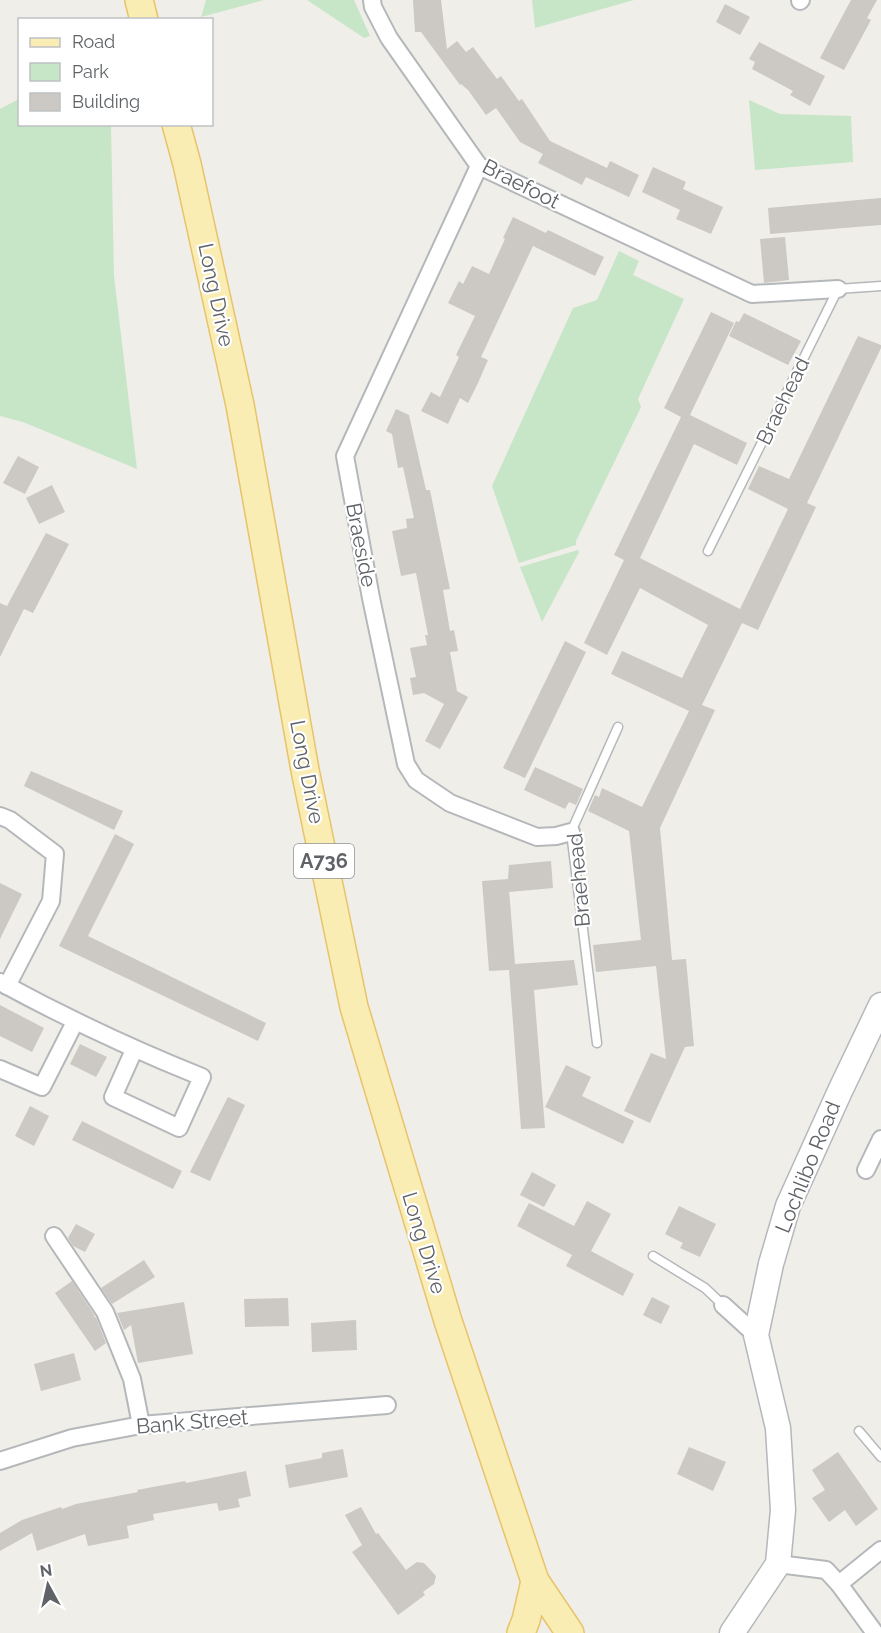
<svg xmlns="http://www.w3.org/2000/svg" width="881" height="1633" viewBox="0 0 881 1633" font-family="Raleway,sans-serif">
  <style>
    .green { fill: #c7e5c7 }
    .building { fill: #ccc9c5 }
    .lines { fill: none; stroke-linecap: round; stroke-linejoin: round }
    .lane-casing { stroke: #b5b8bb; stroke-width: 11 }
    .street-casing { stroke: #b5b8bb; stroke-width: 20 }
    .secondary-casing { stroke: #b4b7bb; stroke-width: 27 }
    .primary-casing { stroke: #e8c36a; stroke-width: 30 }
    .lane { stroke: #fff; stroke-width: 8 }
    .street { stroke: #fff; stroke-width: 16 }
    .secondary { stroke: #fff; stroke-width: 24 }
    .primary { stroke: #f9edb4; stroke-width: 27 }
    .labels { text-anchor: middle; stroke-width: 4.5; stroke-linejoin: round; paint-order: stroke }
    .shield { fill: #fff; stroke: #8f9295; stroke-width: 1.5 }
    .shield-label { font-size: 20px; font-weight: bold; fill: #5f6367 }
    .street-label { font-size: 21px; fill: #5f6367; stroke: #fff }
  </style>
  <rect width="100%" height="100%" fill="#f0eee8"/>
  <g class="green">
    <path d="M206 0H264L201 17Z"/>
    <path d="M307 0H354L370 36 364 38Z"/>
    <path d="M532 0H634L535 28Z"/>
    <path d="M19 99 20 124 111 125 114 276 137 469 23 422 0 416V109Z"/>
    <path d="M749 100 780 114 851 116 853 162 755 170Z"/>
    <path d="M619 251 639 261 633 275 684 299 638 399 641 407 576 541V545L519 563 492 486 573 308 597 300Z"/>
    <path d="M578 550 579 552 542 622 520 567Z"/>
  </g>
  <g class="building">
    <path d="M413 0H441L447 49 457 41 466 52 473 47 497 79 501 76 519 101 522 99 550 141 607 168 610 161 639 175 629 197 586 177 582 185 538 163 543 154 520 142 496 108 486 115 468 90 461 84 460 85 421 32H415Z"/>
    <path d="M851 0H877L867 18 871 20 844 70 820 58Z"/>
    <path d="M725 4 750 17 740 35 716 22Z"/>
    <path d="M759 42 825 76 810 106 790 95 793 91 752 69 755 62 749 59Z"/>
    <path d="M653 167 686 182 683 189 723 207 711 234 676 219 680 210 642 192Z"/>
    <path d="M881 198V225L770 234 768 208Z"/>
    <path d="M513 217 546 233 548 230 604 257 595 276 533 246 481 357 488 360 478 383 468 403 460 398 448 424 421 411 431 392 440 397 459 357 456 355 475 316 448 303 459 281 463 284 472 266 489 274 505 239 503 238Z"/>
    <path d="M785 237 789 280 764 283 760 239Z"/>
    <path d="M711 312 734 323 690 415 747 443 737 465 694 444 640 558 740 609 788 509 748 489 759 466 789 479 858 336 881 345V348L807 503 816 507 758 630 742 623 702 705 715 710 660 828 672 960 686 959 694 1046 685 1047 650 1123 624 1111 651 1053 666 1059 656 966 596 972 593 945 641 940 629 831 588 811 595 795 599 797 602 788 642 807 689 711 611 674 622 651 682 678 708 625 640 588 607 655 584 643 624 560 614 555 681 417 664 408Z"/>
    <path d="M744 313 801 341 788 365 729 336 736 321 739 322Z"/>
    <path d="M396 409 409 415 426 490H430L450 589 443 590 450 631 454 630 458 651 450 652 457 691 468 697 440 749 425 741 444 704 424 693 413 695 410 678 416 677 410 648 427 645 425 635H428L416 573 401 576 392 531 407 528 406 519 414 518 403 467 398 468 392 434 386 431Z"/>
    <path d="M18 456 39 467 25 494 3 483Z"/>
    <path d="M52 485 65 512 39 524 26 498Z"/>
    <path d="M46 533 69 544 33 613 24 609 0 657V603L7 606Z"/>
    <path d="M565 641 586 652 525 778 503 768Z"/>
    <path d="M535 767 583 789 576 805 569 802 565 809 524 790Z"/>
    <path d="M31 771 123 811 114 830 24 786Z"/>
    <path d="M115 834 134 844 88 936 266 1023 258 1041 59 946Z"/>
    <path d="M551 861 553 888 509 892V889L515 964 574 960 578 985 534 990 545 1128 521 1129 509 970 489 971 482 881 508 879 509 865Z"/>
    <path d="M0 883 22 894 0 939Z"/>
    <path d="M0 1005 44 1028 32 1052 0 1036Z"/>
    <path d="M80 1044 107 1057 96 1077 70 1064Z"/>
    <path d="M566 1065 591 1077 582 1096 634 1121 623 1144 545 1107Z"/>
    <path d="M228 1097 245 1105 210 1181 190 1172Z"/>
    <path d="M30 1106 49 1116 34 1146 15 1136Z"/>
    <path d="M82 1121 182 1171 173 1189 72 1140Z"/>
    <path d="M532 1172 556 1185 544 1207 520 1195Z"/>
    <path d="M587 1201 611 1214 591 1251 634 1274 623 1296 566 1266 572 1255 517 1226 529 1203 574 1226Z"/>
    <path d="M679 1206 716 1224 700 1257 680 1248 683 1243 665 1234Z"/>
    <path d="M76 1224 95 1234 85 1252 73 1246 68 1238Z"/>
    <path d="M144 1260 155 1277 112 1304 101 1288Z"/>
    <path d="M72 1281 95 1316 93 1317H96L106 1343 95 1351 55 1293Z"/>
    <path d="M652 1297 670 1306 661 1324 643 1315Z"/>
    <path d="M288 1298 289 1326 245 1327 244 1299Z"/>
    <path d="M184 1302 193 1354 138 1363 131 1325 124 1330 117 1313Z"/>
    <path d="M356 1320 357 1350 312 1352 311 1323Z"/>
    <path d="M74 1353 81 1380 41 1391 34 1364Z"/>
    <path d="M689 1447 726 1462 713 1491 677 1474Z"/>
    <path d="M343 1449 348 1477 289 1488 285 1465 322 1458V1453Z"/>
    <path d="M838 1452 878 1509 856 1526 845 1510 829 1522 812 1498 825 1490 812 1470Z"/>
    <path d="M246 1471 251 1496 238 1499 240 1507 219 1511 217 1503 210 1504 153 1514 154 1520 127 1526 129 1538 88 1546 85 1534 37 1551 32 1533 0 1551V1533L22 1520 61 1507 62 1509 76 1504 138 1492 137 1490 185 1481 186 1483Z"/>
    <path d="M361 1507 376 1534 378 1533 406 1570 417 1562 424 1563 436 1576 434 1584 423 1592 425 1595 398 1615 352 1552 362 1545 345 1515Z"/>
  </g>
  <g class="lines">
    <defs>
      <g id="lane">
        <path d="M708 551 838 289 881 286"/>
        <path d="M597 1043 571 832 618 727"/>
        <path d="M653 1256 705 1288 723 1305"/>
        <path d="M859 1431 881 1457"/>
      </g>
      <g id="street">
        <path d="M372 0 373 7 389 38 479 166 752 294 838 289"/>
        <path d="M800 1 801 0"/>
        <path d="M479 166 345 456 371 598 406 764 416 780 450 803 537 837 556 836 571 832"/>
        <path d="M0 816 10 820 55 854 51 901 7 986"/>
        <path d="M0 982C66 1018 132 1049 202 1077L179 1128 113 1097 134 1050"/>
        <path d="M0 1069 42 1087 75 1022"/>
        <path d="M866 1170 881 1139"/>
        <path d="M54 1236 105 1312 132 1379 141 1425"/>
        <path d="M723 1305 756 1335"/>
        <path d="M0 1461 72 1438 141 1425 387 1405"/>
        <path d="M778 1564 826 1570 839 1584 875 1633"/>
        <path d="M839 1584 881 1550"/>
      </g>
      <path id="secondary" d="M732 1633 778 1564 783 1510 778 1428 756 1335 771 1264 788 1206 840 1091 881 1005"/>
      <g id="primary">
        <path d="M139 0 144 20"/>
        <path d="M176 124 187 164 240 405 305 770 354 1007 448 1321 535 1581 570 1633"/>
        <path d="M521 1633 526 1620 535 1581"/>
      </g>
    </defs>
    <use href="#lane" class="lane-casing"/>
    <use href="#street" class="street-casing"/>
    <use href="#secondary" class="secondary-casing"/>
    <use href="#primary" class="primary-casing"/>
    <use href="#lane" class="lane"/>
    <use href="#street" class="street"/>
    <use href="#secondary" class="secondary"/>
    <use href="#primary" class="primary"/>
  </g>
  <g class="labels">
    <rect class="shield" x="294" y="844" width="60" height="34" rx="4.5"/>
    <g class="shield-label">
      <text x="324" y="868">A736</text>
    </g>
    <g class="street-label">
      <text transform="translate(521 184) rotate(27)" y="7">Braefoot</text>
      <text transform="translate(216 295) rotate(78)" y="7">Long Drive</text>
      <text transform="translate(783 401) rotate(-64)" y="7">Braehead</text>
      <text transform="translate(361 545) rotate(79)" y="7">Braeside</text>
      <text transform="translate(307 772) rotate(79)" y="7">Long Drive</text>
      <text transform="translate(579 880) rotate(-95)" y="7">Braehead</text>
      <text transform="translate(808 1167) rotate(-68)" y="7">Lochlibo Road</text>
      <text transform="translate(424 1243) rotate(73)" y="7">Long Drive</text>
      <text transform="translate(192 1422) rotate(-5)" y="7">Bank Street</text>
    </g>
  </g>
  <rect x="18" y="18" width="195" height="108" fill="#ffffff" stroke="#bfc1c2" stroke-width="1.5"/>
  <rect x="30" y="38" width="30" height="9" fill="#f9edb4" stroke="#bfc1c2" stroke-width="1.5"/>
  <text x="72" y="48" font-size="18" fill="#5f6367">Road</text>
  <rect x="30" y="63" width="30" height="18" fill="#c7e5c7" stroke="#bfc1c2" stroke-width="1.5"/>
  <text x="72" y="78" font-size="18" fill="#5f6367">Park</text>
  <rect x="30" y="93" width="30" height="18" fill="#ccc9c5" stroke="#bfc1c2" stroke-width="1.5"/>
  <text x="72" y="108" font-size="18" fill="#5f6367">Building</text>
  <g transform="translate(48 1585) rotate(352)" stroke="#ffffff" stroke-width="4.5" paint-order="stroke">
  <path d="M0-4.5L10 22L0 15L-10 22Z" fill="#5f6367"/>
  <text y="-9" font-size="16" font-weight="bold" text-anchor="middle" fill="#5f6367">N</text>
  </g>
</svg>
